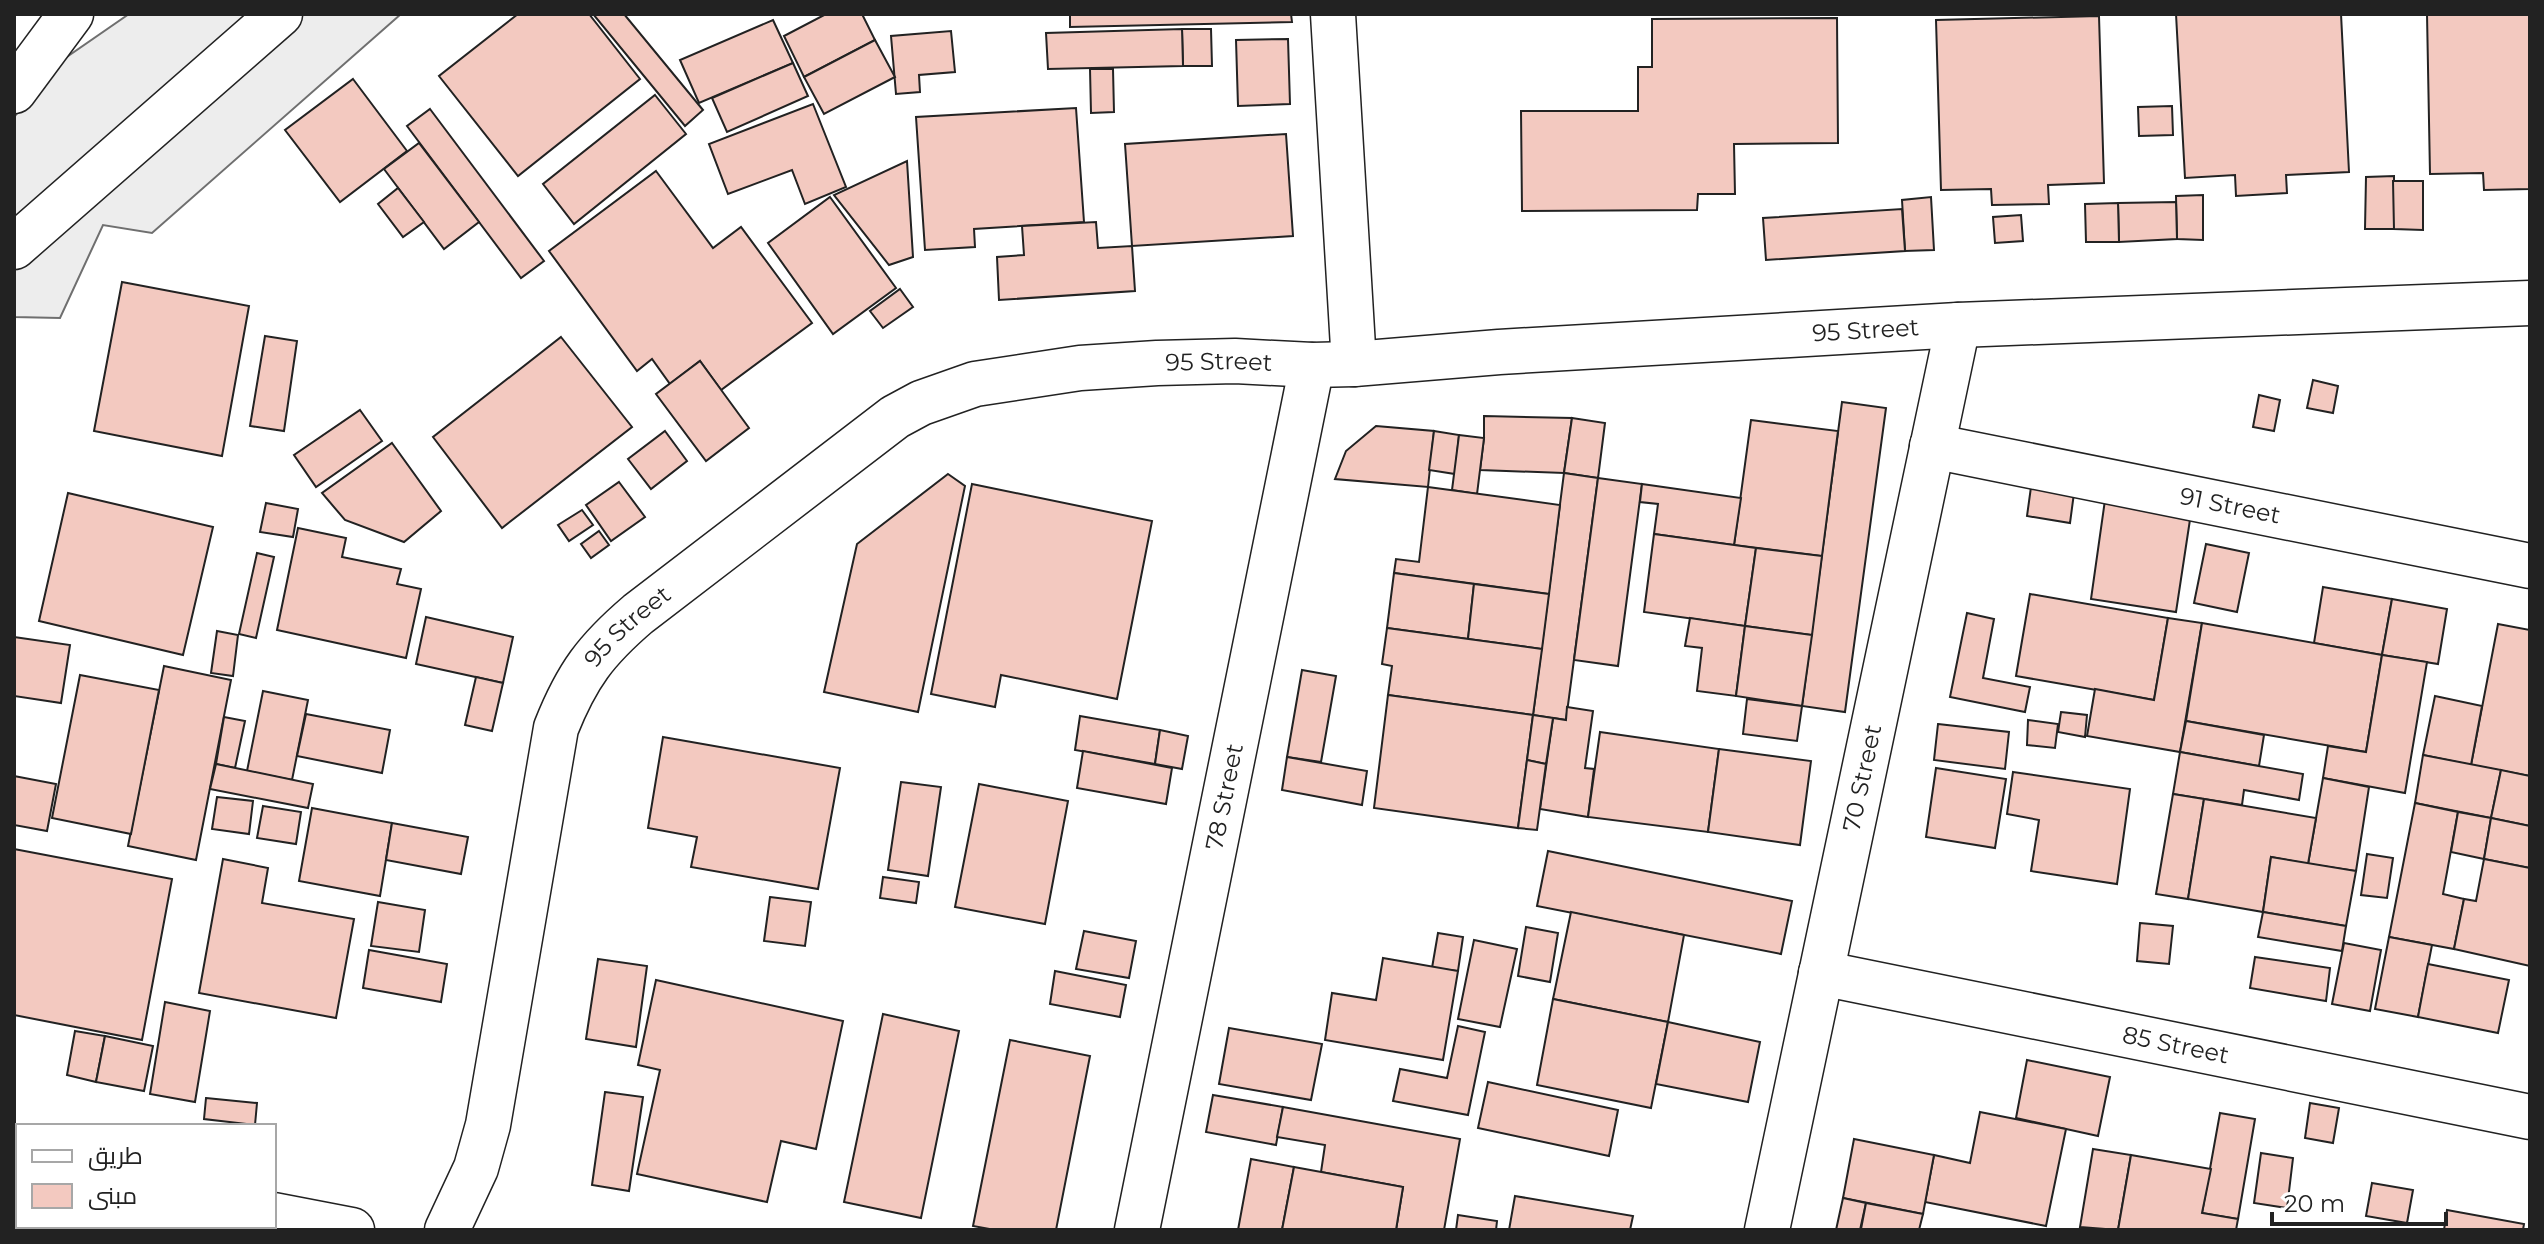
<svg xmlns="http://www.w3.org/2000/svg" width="2544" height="1244" viewBox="0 0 2544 1244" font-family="Montserrat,Cairo,sans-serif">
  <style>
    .parking { fill: #ededed; stroke: #6f6f6f; stroke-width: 2 }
    .building { fill: #f3c9c0; stroke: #222; stroke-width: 2 }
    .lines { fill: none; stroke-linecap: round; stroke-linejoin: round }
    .minor-casing { stroke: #222; stroke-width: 47 }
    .secondary-casing { stroke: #222; stroke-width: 47 }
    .minor { stroke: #fff; stroke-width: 44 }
    .secondary { stroke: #fff; stroke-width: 44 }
    .labels { text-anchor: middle; stroke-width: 6; stroke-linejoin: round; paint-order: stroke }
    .street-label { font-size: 24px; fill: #222; stroke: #fff }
  </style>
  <rect width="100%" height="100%" fill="#fff"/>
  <path class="parking" d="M129 14H401L152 233 103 225 60 318 14 317V117L61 61Z"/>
  <g class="building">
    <path d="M518 14H589L640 79 518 176 439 76Z"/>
    <path d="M593 14H624L703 110 685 126Z"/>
    <path d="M826 14H862L875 40 804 77 784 36Z"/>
    <path d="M1070 14H1291L1292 22 1070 27Z"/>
    <path d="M2176 14H2341L2349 172 2286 175 2287 193 2236 196 2235 175 2185 178Z"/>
    <path d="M2427 14H2530V189L2484 190 2483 173 2430 174Z"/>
    <path d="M2099 16 2104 183 2048 185 2049 204 1992 205 1991 189 1941 190 1936 20Z"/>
    <path d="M1837 18 1838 143 1734 144 1735 194H1698L1697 210 1522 211 1521 111H1638V67H1652V19Z"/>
    <path d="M773 20 793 63 699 103 680 60Z"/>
    <path d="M1182 29H1211L1212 66H1183Z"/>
    <path d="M1182 29 1183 66 1048 69 1046 33Z"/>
    <path d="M951 31 955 72 919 75 920 92 896 94 891 36Z"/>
    <path d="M1288 39 1290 104 1238 106 1236 40Z"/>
    <path d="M875 40 895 77 824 114 804 77Z"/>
    <path d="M793 63 808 96 727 132 712 98Z"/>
    <path d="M1090 69H1113L1114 112 1091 113Z"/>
    <path d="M353 79 407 151 340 202 285 130Z"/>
    <path d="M655 95 686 134 574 224 543 184Z"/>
    <path d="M813 104 846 187 805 204 792 170 728 194 709 144Z"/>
    <path d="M2172 106 2173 135 2139 136 2138 107Z"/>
    <path d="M1076 108 1084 222 974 229 975 247 925 250 916 117Z"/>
    <path d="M430 109 544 261 521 278 407 126Z"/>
    <path d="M1286 134 1293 236 1132 246 1125 144Z"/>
    <path d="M419 143 479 222 444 249 384 169Z"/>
    <path d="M907 161 913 257 889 265 834 195Z"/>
    <path d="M656 171 713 248 741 227 812 323 721 390 700 361 670 384 652 359 637 371 549 251Z"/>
    <path d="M2394 176V229H2365L2366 177Z"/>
    <path d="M2393 181H2423V230L2394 229Z"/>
    <path d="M398 188 424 222 403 237 378 204Z"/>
    <path d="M2203 195V240L2177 239 2176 196Z"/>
    <path d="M830 197 896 288 833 334 768 243Z"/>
    <path d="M1931 197 1934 250 1905 251 1902 200Z"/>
    <path d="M2176 202 2177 239 2119 242 2118 203Z"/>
    <path d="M2118 203 2119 242H2086L2085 204Z"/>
    <path d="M1902 209 1905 251 1766 260 1763 218Z"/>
    <path d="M2021 215 2023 241 1995 243 1993 217Z"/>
    <path d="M1096 222 1098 248 1132 246 1135 291 999 300 997 257 1024 255 1022 226Z"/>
    <path d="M122 282 249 306 222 456 94 431Z"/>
    <path d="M900 289 913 307 883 328 870 311Z"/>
    <path d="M265 336 297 341 284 431 250 426Z"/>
    <path d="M561 337 632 427 502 528 433 437Z"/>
    <path d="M700 361 749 428 706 461 656 394Z"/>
    <path d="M2313 380 2338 386 2333 413 2307 408Z"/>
    <path d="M2259 395 2280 400 2274 431 2253 427Z"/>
    <path d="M1842 402 1886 408 1845 712 1802 706Z"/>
    <path d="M360 410 382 441 316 487 294 455Z"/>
    <path d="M1484 416 1572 418 1564 473 1480 470 1484 438Z"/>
    <path d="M1572 418 1605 423 1598 478 1564 473Z"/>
    <path d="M1751 420 1838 431 1822 556 1734 545Z"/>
    <path d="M1376 426 1434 431 1428 487 1335 479 1346 451Z"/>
    <path d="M665 431 687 461 651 489 628 459Z"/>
    <path d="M1434 431 1459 435 1455 474 1429 470Z"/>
    <path d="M1459 435 1484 438 1477 494 1452 490Z"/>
    <path d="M392 443 441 511 404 542 345 520 322 493Z"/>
    <path d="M1564 473 1598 478 1566 720 1533 715Z"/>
    <path d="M948 474 965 486 918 712 824 692 857 544Z"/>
    <path d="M1598 478 1642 484 1618 666 1574 660Z"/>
    <path d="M619 482 645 517 611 541 586 505Z"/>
    <path d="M972 484 1152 521 1117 699 1001 675 995 707 931 694Z"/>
    <path d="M1642 484 1741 498 1734 545 1654 534 1658 504 1640 502Z"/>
    <path d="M1428 487 1560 505 1549 594 1394 573 1396 559 1419 562Z"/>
    <path d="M2031 487 2074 493 2070 523 2027 516Z"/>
    <path d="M68 493 213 527 183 655 39 621Z"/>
    <path d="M2105 500 2191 513 2176 612 2091 599Z"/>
    <path d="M266 503 298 509 293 537 260 532Z"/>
    <path d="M582 510 593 525 569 541 558 525Z"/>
    <path d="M298 528 346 538 342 557 401 569 397 584 421 589 406 658 277 630Z"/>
    <path d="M599 531 609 545 591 558 581 544Z"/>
    <path d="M1654 534 1756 548 1745 626 1644 612Z"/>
    <path d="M2206 544 2249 553 2237 612 2194 603Z"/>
    <path d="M1756 548 1822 556 1812 635 1745 626Z"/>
    <path d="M257 553 274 557 256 638 239 634Z"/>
    <path d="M1394 573 1474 584 1468 639 1387 628Z"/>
    <path d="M1474 584 1549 594 1542 649 1468 639Z"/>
    <path d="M2323 587 2392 599 2382 655 2314 643Z"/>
    <path d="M2030 594 2168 618 2154 700 2016 676Z"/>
    <path d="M2392 599 2447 609 2438 664 2382 655Z"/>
    <path d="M1967 613 1994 619 1983 678 2030 687 2025 712 1950 697Z"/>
    <path d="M426 617 513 637 503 683 416 664Z"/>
    <path d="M1690 618 1745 626 1736 696 1697 691 1702 648 1685 646Z"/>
    <path d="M2168 618 2202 623 2180 752 2087 736 2095 689 2154 700Z"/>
    <path d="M2202 623 2382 655 2366 752 2186 721Z"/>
    <path d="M2498 624 2530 630V776L2471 765Z"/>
    <path d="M1745 626 1812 635 1802 706 1736 696Z"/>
    <path d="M1387 628 1542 649 1533 715 1388 695 1392 666 1382 664Z"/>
    <path d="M217 631 238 635 233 676 211 673Z"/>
    <path d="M14 637 70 645 61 703 14 696Z"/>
    <path d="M2382 655 2427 662 2405 793 2323 778 2328 746 2366 752Z"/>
    <path d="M164 666 231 680 196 860 128 846Z"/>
    <path d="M1302 670 1336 676 1321 762 1287 757Z"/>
    <path d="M80 675 159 690 131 834 52 818Z"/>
    <path d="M476 677 503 683 492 731 465 725Z"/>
    <path d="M263 691 308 700 292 780 247 771Z"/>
    <path d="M1388 695 1533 715 1518 828 1374 808Z"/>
    <path d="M2435 696 2482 706 2471 765 2423 755Z"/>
    <path d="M1747 699 1802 706 1797 741 1743 734Z"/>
    <path d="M1567 707 1593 711 1585 768 1594 769 1588 817 1540 809 1553 718 1566 720Z"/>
    <path d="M2061 712 2087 715 2085 737 2058 732Z"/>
    <path d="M306 714 390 730 382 773 297 756Z"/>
    <path d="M1533 715 1553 718 1546 764 1527 760Z"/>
    <path d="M1080 716 1160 730 1155 764 1075 750Z"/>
    <path d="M224 717 245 721 235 768 216 764Z"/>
    <path d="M2028 720 2058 724 2055 748 2027 745Z"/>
    <path d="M2186 721 2264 735 2259 766 2180 752Z"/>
    <path d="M1938 724 2009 732 2005 769 1934 760Z"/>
    <path d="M1160 730 1188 736 1182 769 1155 764Z"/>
    <path d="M1600 732 1719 749 1708 832 1588 817Z"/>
    <path d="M663 737 840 768 818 889 691 867 697 837 648 828Z"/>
    <path d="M1719 749 1811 761 1800 845 1708 832Z"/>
    <path d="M1083 751 1172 768 1166 804 1077 788Z"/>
    <path d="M2180 752 2303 774 2299 800 2244 790 2242 805 2173 794Z"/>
    <path d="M2423 755 2501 770 2491 818 2415 803Z"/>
    <path d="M1287 757 1367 771 1362 805 1282 790Z"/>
    <path d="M1527 760 1546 764 1537 830 1518 828Z"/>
    <path d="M216 764 313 784 308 808 210 789Z"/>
    <path d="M1936 768 2006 779 1995 848 1926 837Z"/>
    <path d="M2501 770 2530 776V826L2491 818Z"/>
    <path d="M2013 772 2130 789 2117 884 2031 871 2039 820 2007 814Z"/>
    <path d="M14 776 56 784 47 831 14 825Z"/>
    <path d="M2323 778 2369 787 2356 871 2308 864Z"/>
    <path d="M901 782 941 787 928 876 888 870Z"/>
    <path d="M979 784 1068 801 1045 924 955 907Z"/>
    <path d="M2173 794 2204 799 2188 899 2156 894Z"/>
    <path d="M217 797 253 801 249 834 212 829Z"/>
    <path d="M2204 799 2316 818 2308 864 2271 857 2263 912 2188 899Z"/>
    <path d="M2415 803 2458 812 2443 894 2464 899 2454 949 2389 937Z"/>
    <path d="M263 806 301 812 296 844 257 838Z"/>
    <path d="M312 808 392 823 380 896 299 881Z"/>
    <path d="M2458 812 2491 818 2484 859 2451 852Z"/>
    <path d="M2491 818 2530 826V868L2484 859Z"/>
    <path d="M392 823 468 837 461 874 386 860Z"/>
    <path d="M14 849 172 879 142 1040 14 1015Z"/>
    <path d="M1548 851 1792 901 1781 954 1537 906Z"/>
    <path d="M2367 854 2393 858 2387 898 2361 895Z"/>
    <path d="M2271 857 2356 871 2346 926 2263 912Z"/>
    <path d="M223 859 268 868 262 903 354 919 336 1018 199 993Z"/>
    <path d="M2484 859 2530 868V966L2454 949 2464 899 2476 901Z"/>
    <path d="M883 877 919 882 916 903 880 898Z"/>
    <path d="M770 897 811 902 805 946 764 941Z"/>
    <path d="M378 902 425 910 419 952 371 946Z"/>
    <path d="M1571 912 1684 935 1668 1022 1553 999Z"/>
    <path d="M2263 912 2346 926 2342 951 2258 937Z"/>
    <path d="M2140 923 2173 926 2169 964 2137 961Z"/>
    <path d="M1526 927 1558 933 1550 982 1518 976Z"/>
    <path d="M1084 931 1136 941 1129 978 1076 969Z"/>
    <path d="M1438 933 1463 937 1458 971 1432 968Z"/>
    <path d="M2389 937 2432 945 2418 1017 2375 1009Z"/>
    <path d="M1474 940 1517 949 1500 1027 1458 1019Z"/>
    <path d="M2344 943 2381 950 2370 1011 2332 1004Z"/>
    <path d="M369 950 447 964 441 1002 363 988Z"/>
    <path d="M2255 957 2330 968 2326 1001 2250 988Z"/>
    <path d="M1383 958 1458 971 1443 1060 1325 1040 1332 993 1376 1000Z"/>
    <path d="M598 959 647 966 636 1047 586 1039Z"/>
    <path d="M2428 964 2509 980 2498 1033 2418 1017Z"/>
    <path d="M1055 971 1126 985 1120 1017 1050 1004Z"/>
    <path d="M656 980 843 1021 816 1149 781 1141 767 1202 637 1174 660 1070 638 1065Z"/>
    <path d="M1553 999 1668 1022 1651 1108 1537 1085Z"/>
    <path d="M165 1002 210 1011 195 1102 150 1094Z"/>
    <path d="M883 1014 959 1031 921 1218 844 1202Z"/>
    <path d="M1668 1022 1760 1042 1748 1102 1656 1084Z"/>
    <path d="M1458 1026 1485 1032 1468 1115 1393 1101 1400 1069 1447 1078Z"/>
    <path d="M1229 1028 1322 1044 1311 1100 1219 1084Z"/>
    <path d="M75 1031 105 1036 96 1082 67 1075Z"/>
    <path d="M105 1036 153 1046 144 1091 96 1082Z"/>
    <path d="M1010 1040 1090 1056 1056 1230H995L973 1226Z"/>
    <path d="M2027 1060 2110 1077 2098 1136 2016 1118Z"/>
    <path d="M1488 1082 1618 1110 1609 1156 1478 1128Z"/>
    <path d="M605 1092 643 1097 629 1191 592 1185Z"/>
    <path d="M1213 1095 1283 1107 1276 1145 1206 1132Z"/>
    <path d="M206 1098 257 1103 255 1125 204 1119Z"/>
    <path d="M2310 1103 2339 1108 2333 1143 2305 1138Z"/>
    <path d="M1283 1107 1460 1139 1444 1230H1396L1403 1187 1321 1172 1325 1145 1277 1137Z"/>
    <path d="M1980 1112 2066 1129 2046 1226 1925 1202 1934 1155 1970 1163Z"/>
    <path d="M2220 1113 2255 1119 2238 1219 2202 1213Z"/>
    <path d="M1854 1139 1934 1155 1923 1214 1843 1198Z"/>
    <path d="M2093 1149 2131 1155 2118 1230 2080 1227Z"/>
    <path d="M2261 1153 2293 1158 2287 1208 2254 1203Z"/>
    <path d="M2131 1155 2211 1169 2202 1213 2238 1219 2236 1230H2118Z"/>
    <path d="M1251 1159 1294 1167 1282 1230H1238Z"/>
    <path d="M1294 1167 1403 1187 1396 1230H1282Z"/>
    <path d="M2372 1183 2413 1190 2407 1223 2366 1216Z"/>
    <path d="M1515 1196 1633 1216 1630 1230H1509Z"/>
    <path d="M1843 1198 1866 1203 1860 1230H1836Z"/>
    <path d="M1866 1203 1923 1214 1919 1230 1861 1229Z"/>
    <path d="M2447 1210 2524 1224 2523 1230H2444Z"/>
    <path d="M1458 1215 1497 1221 1496 1230H1456Z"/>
  </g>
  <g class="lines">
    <defs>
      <g id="minor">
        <path d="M1333 14 1354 364"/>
        <path d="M14 247 280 14"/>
        <path id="s1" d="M1932 446 2530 566"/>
        <path id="s2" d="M1821 973 2530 1117"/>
        <path d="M14 1163H18"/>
        <path d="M274 1215 352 1230"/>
        <path id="s3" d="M447 1230 476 1168 488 1125 556 728C577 675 596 650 638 614L895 417 921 403 975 384 1080 368 1157 363 1235 361 1312 365 1354 364 1499 352 1958 325 2530 303"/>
        <path id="s4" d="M1137 1230 1312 365"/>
        <path id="s5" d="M1767 1230 1958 325"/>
      </g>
      <path id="secondary" d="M14 91 71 14"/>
    </defs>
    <use href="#minor" class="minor-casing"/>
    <use href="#secondary" class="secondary-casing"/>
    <use href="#minor" class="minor"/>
    <use href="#secondary" class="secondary"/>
  </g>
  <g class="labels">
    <g class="street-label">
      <text dy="8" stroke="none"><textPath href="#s3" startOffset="1962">95 Street</textPath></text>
      <text dy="8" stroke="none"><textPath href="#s3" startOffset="1314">95 Street</textPath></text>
      <text dy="8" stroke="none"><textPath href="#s1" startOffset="304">91 Street</textPath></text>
      <text dy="8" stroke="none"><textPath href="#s3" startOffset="642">95 Street</textPath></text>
      <text dy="8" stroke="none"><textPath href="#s5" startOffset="462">70 Street</textPath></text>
      <text dy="8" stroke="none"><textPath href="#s4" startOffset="442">78 Street</textPath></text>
      <text dy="8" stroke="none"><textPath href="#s2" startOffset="362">85 Street</textPath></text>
    </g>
  </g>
  <rect width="2544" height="1244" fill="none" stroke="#222222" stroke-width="32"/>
  <rect x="16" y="1124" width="260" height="104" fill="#ffffff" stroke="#a7a7a7" stroke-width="2"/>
  <rect x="32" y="1150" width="40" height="12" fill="#ffffff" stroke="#a7a7a7" stroke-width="2"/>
  <text x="88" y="1164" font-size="24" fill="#222222">طريق</text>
  <rect x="32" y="1184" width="40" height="24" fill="#f3c9c0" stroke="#a7a7a7" stroke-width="2"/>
  <text x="88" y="1204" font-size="24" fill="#222222">مبنى</text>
  <path d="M2272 1212v12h174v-12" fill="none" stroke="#222222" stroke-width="4"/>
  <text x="2284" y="1212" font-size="24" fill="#222222" stroke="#ffffff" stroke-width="6" paint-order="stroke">20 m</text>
</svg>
